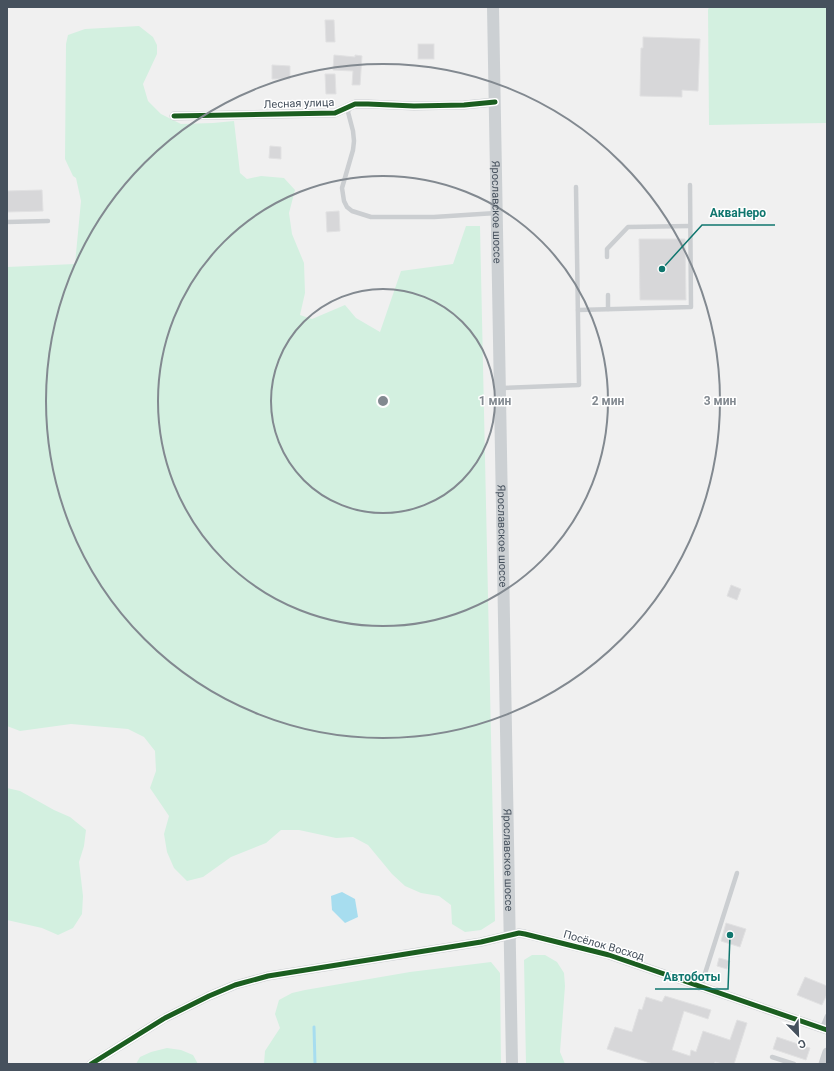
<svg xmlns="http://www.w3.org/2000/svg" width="834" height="1071" viewBox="0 0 834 1071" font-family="Roboto,sans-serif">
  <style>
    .green { fill: #d3f0e0 }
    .water { fill: #a7ddef }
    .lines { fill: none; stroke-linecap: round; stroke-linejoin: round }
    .stream { stroke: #a7ddef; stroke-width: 3 }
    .building { fill: #d7d7d9; stroke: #e1e1e2 }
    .service { stroke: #cbced1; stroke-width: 4.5 }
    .minor { stroke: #cbced1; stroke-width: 9 }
    .secondary { stroke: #ccd0d3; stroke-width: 12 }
    .cycleway-casing { stroke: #fff; stroke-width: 8 }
    .cycleway { stroke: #1b5e20; stroke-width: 5 }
    .ring { fill: none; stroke: #828990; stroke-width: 2 }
    .labels { text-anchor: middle; stroke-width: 3; stroke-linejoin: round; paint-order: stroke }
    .street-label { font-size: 11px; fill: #46515d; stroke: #fff }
    .centre { fill: #828990; stroke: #fff; stroke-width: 2 }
    .ring-label { font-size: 12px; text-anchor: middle; font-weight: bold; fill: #828990; stroke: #fff; stroke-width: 3; stroke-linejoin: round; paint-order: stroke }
    .leader { fill: none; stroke: #0f766e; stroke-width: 1.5 }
    .callout-dot { fill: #0f766e; stroke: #fff; stroke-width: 1.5 }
    .callout-label { font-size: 12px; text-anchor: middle; font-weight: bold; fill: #0f766e; stroke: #fff; stroke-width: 3; stroke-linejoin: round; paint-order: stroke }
  </style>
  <rect width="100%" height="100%" fill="#f0f0f0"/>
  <g class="green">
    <path d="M709 7H827V123L709 125 708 10Z"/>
    <path d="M139 26 153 37 157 45V54L143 84 148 101 161 114 181 124 213 123 234 121 240 173 247 179 261 176 284 178 295 190 289 213 292 234 304 263 305 293 300 315 312 319 345 305 356 318 380 332 401 271 453 264 466 226H480L495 921 481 930 465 932 452 924 451 905 439 896 421 893 405 886 392 874 368 845 353 837 336 838 299 830H281L266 843 231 857 203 877 187 881 174 868 167 852 164 834 169 816 150 788 156 771 155 751 144 737 128 729 71 724 20 731 7 726V267L75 264 81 201 76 178 73 176 65 159 66 44 68 35 85 29Z"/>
    <path d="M7 788 20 791 54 810 70 817 86 830 84 846 79 862 83 896 82 914 73 928 58 935 42 928 7 920Z"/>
    <path d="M532 955H545L557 962 564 973 565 986 560 1052 565 1064H526L524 960Z"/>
    <path d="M491 962 500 973 501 1064H264L265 1051 280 1028 275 1014 279 1000 292 993 305 990 410 972Z"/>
    <path d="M167 1048 181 1050 193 1055 198 1064H136L140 1057 151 1052Z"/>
  </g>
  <path class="water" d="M342 892 355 899 358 917 345 923 332 910 331 896Z"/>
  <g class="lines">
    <path class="stream" d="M314 1027 315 1064"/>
  </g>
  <g class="building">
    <path d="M325 20H334L335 42H326Z"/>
    <path d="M643 37 700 39 698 91 682 90V97L640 96 641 48H643Z"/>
    <rect x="418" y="44" width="16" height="15"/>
    <path d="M334 55 355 57V55L362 56 360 85H352L353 71 333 70Z"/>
    <path d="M272 65 290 66V79H272Z"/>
    <path d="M325 74H335L336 94H326Z"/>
    <path d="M270 146 281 147V159L269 158Z"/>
    <path d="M42 190 43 211 7 212V191Z"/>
    <path d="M339 211 340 231 327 232 326 212Z"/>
    <path d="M639 239H685L686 300H640Z"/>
    <path d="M731 585 741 589 737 600 727 596Z"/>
    <path d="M726 923 746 929 740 947 721 941Z"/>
    <path d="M719 958 730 961 727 969 717 966Z"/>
    <path d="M805 977 827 986V994L822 1005 797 995Z"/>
    <path d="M665 996 711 1010 708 1019 684 1011 672 1050 690 1056 691 1050 696 1052 703 1031 730 1040 737 1020 747 1023 734 1064H723L715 1062 714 1064H653L607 1049 615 1027 632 1032 639 1009 642 1010 646 997 662 1002Z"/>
    <path d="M777 1037 810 1048 806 1060 773 1049Z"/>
  </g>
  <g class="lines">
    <g class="service">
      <path d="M350 107 348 112 353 131 354 141 353 150 342 188 344 201 347 207 352 211 371 217H434L496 213"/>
      <path d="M7 222 48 221"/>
      <path d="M607 257V249L628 227 690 226"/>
      <path d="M608 295V309"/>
      <path d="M578 310 691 307 690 185"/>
      <path d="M501 388 579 385 576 187"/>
      <path d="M701 986 737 873"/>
      <path d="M822 1028 827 1016"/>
      <path d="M772 1057 794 1064"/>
    </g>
    <g class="minor">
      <path d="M174 116 335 113 355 104H368L414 106 464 105 495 102"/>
      <path d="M91 1064 165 1018 209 996 235 985 268 976 481 942 519 933 525 934 609 955 827 1030"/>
      <path d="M823 1064 827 1052"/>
    </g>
    <path class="secondary" id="s1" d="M493 7 512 1064"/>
    <defs>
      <g id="cycleway">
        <path d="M174 116 335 113 355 104H368L414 106 464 105 495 102"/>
        <path d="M91 1064 165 1018 209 996 235 985 268 976 481 942 519 933 525 934 609 955 827 1030"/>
      </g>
    </defs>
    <use href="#cycleway" class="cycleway-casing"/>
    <use href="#cycleway" class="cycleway"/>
  </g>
  <g class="ring">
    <circle cx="383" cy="401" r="112"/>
    <circle cx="383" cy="401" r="225"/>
    <circle cx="383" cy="401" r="337"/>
  </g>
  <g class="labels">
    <g class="street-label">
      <text transform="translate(299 103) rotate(-2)" y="4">Лесная улица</text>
      <text dy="4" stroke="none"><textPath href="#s1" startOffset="205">Ярославское шоссе</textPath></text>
      <text dy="4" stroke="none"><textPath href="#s1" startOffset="529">Ярославское шоссе</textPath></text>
      <text dy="4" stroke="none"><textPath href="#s1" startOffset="853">Ярославское шоссе</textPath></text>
      <text transform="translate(604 945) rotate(16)" y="4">Посёлок Восход</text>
    </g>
  </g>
  <circle cx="383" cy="401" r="6" class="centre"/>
  <g class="ring-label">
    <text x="495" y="405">1 мин</text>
    <text x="608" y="405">2 мин</text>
    <text x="720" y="405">3 мин</text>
  </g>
  <path class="leader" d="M662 269L702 225H775M730 935L728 989H655"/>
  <g class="callout-dot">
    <circle cx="662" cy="269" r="4"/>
    <circle cx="730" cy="935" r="4"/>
  </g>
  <g class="callout-label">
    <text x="738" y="217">АкваНеро</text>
    <text x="692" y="981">Автоботы</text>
  </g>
  <rect width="834" height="1071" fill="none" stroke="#46515d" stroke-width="16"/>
  <g transform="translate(798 1035) rotate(157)" stroke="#ffffff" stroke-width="3" paint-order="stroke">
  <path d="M0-3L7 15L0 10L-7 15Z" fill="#46515d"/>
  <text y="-6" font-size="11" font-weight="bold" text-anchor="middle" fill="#46515d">С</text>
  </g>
</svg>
